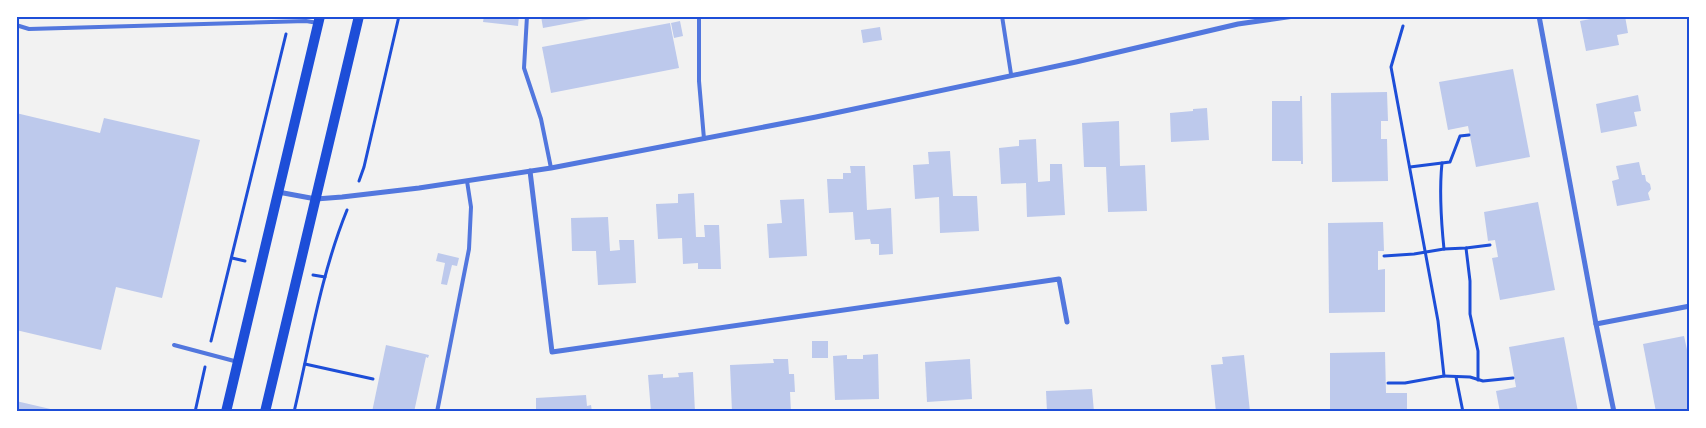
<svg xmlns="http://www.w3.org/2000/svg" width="1706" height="428" viewBox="0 0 1706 428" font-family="Commissioner,sans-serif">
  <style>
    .building { fill: #bdc9ec }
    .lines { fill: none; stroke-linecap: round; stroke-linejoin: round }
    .path { stroke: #1d4ed8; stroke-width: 3 }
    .service { stroke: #5277de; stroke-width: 4 }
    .minor { stroke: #5277de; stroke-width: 5 }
    .secondary { stroke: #1d4ed8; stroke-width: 10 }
    .neatline { fill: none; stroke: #1d4ed8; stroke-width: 2 }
  </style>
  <rect width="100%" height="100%" fill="#f2f2f2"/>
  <g class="building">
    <path d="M484 16H519L518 26 483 22Z"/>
    <path d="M541 16H602V17L543 28Z"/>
    <path d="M1606 16H1625L1628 33 1617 35 1619 45 1586 51 1580 21Z"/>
    <path d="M680 21 683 36 674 38 671 23Z"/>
    <path d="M670 23 679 68 551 93 542 47Z"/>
    <path d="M880 27 882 40 863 43 861 30Z"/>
    <path d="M1513 69 1530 157 1476 167 1468 126 1448 130 1439 82Z"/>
    <path d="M1387 92 1388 121H1381V139H1387L1388 181 1332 182 1331 93Z"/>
    <path d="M1638 95 1641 111 1634 112 1637 126 1601 133 1596 104Z"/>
    <path d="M1300 96H1302L1303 164H1301V161H1272V101H1300Z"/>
    <path d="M1207 108 1209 140 1171 142 1170 113 1193 111V109Z"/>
    <path d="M16 113 100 133 104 118 200 140 162 298 116 287 101 350 16 330Z"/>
    <path d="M1119 121 1120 166 1145 165 1147 211 1108 212 1106 167H1084L1082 123Z"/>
    <path d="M1036 139 1038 182 1050 181V164H1062L1065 215 1027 217 1026 183 1001 184 999 148 1019 146V140Z"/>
    <path d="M950 151 953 196H977L979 231 940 233 939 197 915 199 913 165 929 164 928 152Z"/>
    <path d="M1639 162 1642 175H1645L1646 181 1650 184 1651 189 1648 193 1650 200 1617 206 1612 181 1619 179 1616 166Z"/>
    <path d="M850 166H865L867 210 891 208 893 254 879 255V244H871L870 239 855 240 853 212 829 213 827 179H843V173H851Z"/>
    <path d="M694 193 696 237H705L704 225H719L721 269H698V263L683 264 682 238 658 239 656 204 678 203V194Z"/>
    <path d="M804 199 807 256 769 258 767 224 782 223 780 200Z"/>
    <path d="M1538 202 1555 290 1500 300 1492 258 1498 257 1495 240 1488 241 1484 212Z"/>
    <path d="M608 217 610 251 620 250 619 240H634L636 283 598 285 596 251H572L571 218Z"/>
    <path d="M1383 222 1384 251H1378V270L1385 269V312L1329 313 1328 223Z"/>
    <path d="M438 253 459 258 457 266 452 265 447 285 441 284 445 263 436 261Z"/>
    <path d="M1684 336 1690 363V412H1656L1643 344Z"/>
    <path d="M1564 337 1578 412H1500L1496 391 1516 387 1509 347Z"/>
    <rect x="812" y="341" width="16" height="17"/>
    <path d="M386 345 429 355 428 358 426 357 414 412H372Z"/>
    <path d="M1385 352 1386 393H1407V412H1330V353Z"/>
    <path d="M878 354 879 399 835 400 833 356 847 355V359H863V355Z"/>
    <path d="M1244 355 1250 412H1216L1211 365 1223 364 1222 357Z"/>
    <path d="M773 359H788L789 374H794L795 392H790L791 412H732L730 365 774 363Z"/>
    <path d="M970 359 972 399 927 402 925 362Z"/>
    <path d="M693 372 695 412H651L648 375 663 374V378L679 377 678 373Z"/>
    <path d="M1092 389 1094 412H1047L1046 391Z"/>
    <path d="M586 395 587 406 591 405 592 412H536V398Z"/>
    <path d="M16 401 59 411V412H16Z"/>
  </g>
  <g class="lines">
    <g class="path">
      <path d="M1442 163C1439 192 1441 220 1444 249L1466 248 1490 245"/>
      <path d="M1410 167 1450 162 1460 136 1469 135"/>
      <path d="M359 181 364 167 399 16"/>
      <path d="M1466 248 1470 281V314L1478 351V380"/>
      <path d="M1384 256 1414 254 1444 249"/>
      <path d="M232 258 245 261"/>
      <path d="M313 275 325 277"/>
      <path d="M211 341 286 34"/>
      <path d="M305 364 373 379"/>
      <path d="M1444 376 1470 377 1483 381 1513 378"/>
      <path d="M1456 377 1463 412"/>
      <path d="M1388 383H1405L1444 376 1438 321 1391 67 1403 26"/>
      <path d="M195 412 205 367"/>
      <path d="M294 412C310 344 321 274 347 210"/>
    </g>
    <g class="service">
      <path d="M527 16 524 68 541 119 551 168"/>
      <path d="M699 16V81L704 139"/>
      <path d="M1002 16 1011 74"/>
      <path d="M16 25 29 29 306 21 318 23"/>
      <path d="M174 345 238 362"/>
      <path d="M437 412 469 249 471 207 467 181"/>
    </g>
    <g class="minor">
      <path d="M1539 16 1596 324 1614 412"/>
      <path d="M530 171 552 352 1059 279 1067 322"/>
      <path d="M278 192 316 199 342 197 419 188 551 168 816 117 1076 62 1238 24 1294 16"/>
      <path d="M1596 324 1690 306"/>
    </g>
    <g class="secondary">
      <path d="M226 412 320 16"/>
      <path d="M265 412 359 16"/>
    </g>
  </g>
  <rect width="1706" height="428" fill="none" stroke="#ffffff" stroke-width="35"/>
  <rect x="18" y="18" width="1670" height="392" class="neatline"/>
</svg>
